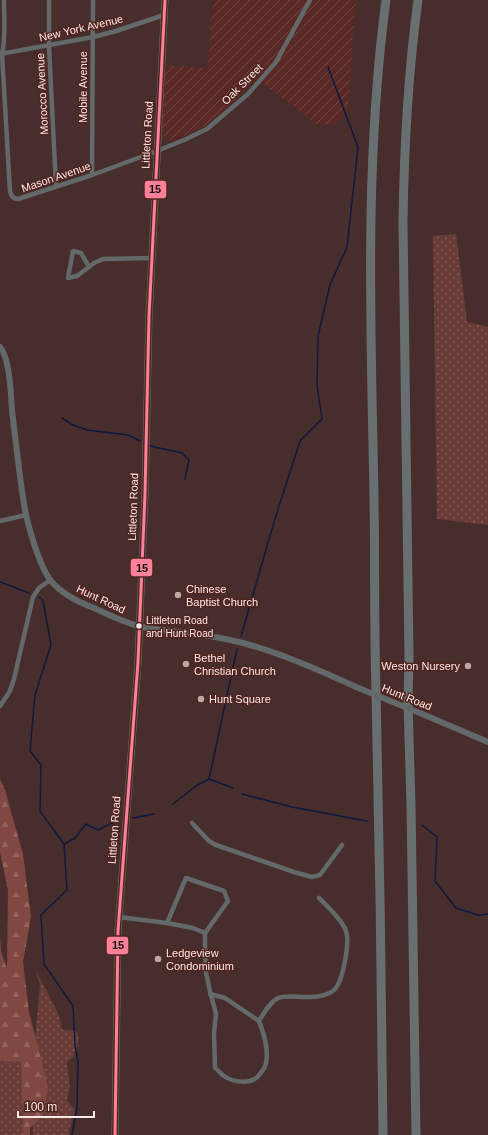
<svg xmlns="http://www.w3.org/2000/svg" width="488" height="1135" viewBox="0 0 488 1135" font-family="Helvetica,sans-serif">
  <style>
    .industrial { fill: url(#industrial-furrows) }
    .grass { fill: url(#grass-dots) }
    .forest { fill: url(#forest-firs) }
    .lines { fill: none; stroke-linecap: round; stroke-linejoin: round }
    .stream { stroke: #0d1941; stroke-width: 1.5 }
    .minor { stroke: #63696a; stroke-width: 4.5 }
    .tertiary { stroke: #63696a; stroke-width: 6 }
    .primary { stroke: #697475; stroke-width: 7 }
    .motorway { stroke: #686f71; stroke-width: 9 }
    .tertiary-bridge { stroke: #63696a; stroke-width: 6 }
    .bus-1-casing { stroke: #522421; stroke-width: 6 }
    .bus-1 { stroke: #ff8098; stroke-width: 3 }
    .poi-dot { fill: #bca8a5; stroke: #522421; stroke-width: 1.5 }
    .bus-dot { fill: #fbe9e6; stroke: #522421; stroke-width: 1.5 }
    .labels { text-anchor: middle; stroke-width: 3; stroke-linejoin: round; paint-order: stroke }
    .bus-label { font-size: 10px; fill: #fbe9e6; stroke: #522421; text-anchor: start }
    .street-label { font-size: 11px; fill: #fbe9e6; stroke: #522421 }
    .poi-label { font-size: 11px; fill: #fbe9e6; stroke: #522421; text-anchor: start }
    .line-badge { stroke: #522421; stroke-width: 1.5 }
    .pale-badge-label { font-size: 11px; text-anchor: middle; font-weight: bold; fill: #111 }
  </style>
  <defs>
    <pattern id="industrial-furrows" width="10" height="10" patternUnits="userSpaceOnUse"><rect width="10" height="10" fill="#5a2825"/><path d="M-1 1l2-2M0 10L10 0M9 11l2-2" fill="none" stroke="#734745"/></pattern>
    <pattern id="grass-dots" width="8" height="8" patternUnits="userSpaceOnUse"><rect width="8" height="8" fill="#693c38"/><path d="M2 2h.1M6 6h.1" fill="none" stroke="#7f5855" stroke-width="1.8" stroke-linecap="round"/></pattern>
    <pattern id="forest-firs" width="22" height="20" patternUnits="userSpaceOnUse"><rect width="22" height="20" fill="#814742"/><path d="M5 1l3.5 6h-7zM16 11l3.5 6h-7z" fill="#94625d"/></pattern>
  </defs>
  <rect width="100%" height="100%" fill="#472e2c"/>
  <path class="industrial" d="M214 0H357L354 20 348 109 335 125 316 124 258 79 226 109 205 126 174 141 167 140 164 137 161 131 166 65 208 68 211 17Z"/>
  <g class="grass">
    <path d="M456 234 467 322 488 327V525L437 519 433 236Z"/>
    <path d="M36 971 59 1015 62 1029C66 1031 72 1030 75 1031 81 1034 77 1051 74 1056 72 1058 69 1060 67 1063L70 1087 67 1100 75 1110 69 1131V1135H33L32 1072 40 985Z"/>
    <path d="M0 1061 21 1062 23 1135H0Z"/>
  </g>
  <path class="forest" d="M0 779 5 790 23 854 31 917 23 962 29 1012 43 1066 48 1090 42 1116 30 1128V1135H23L21 1062 0 1061V936L1 951 7 969 8 890 0 852Z"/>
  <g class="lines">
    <g class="stream">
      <path d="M62 418 73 425 87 430 128 435 140 441"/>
      <path d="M150 446 182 453 189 460 185 479"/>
      <path d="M0 582 29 593"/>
      <path d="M39 597 43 600 51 645 35 695 30 751 41 765 40 811 64 844 67 890 41 915 44 964 73 1006 75 1045 78 1062 77 1108 72 1135"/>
      <path d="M241 636 274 522 300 441 322 419 317 385 318 336 330 285 347 247 358 147 328 67"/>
      <path d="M209 779 237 649"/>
      <path d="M242 794 292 807 367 821"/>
      <path d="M173 804 196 786 209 779 233 788"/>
      <path d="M133 818 154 814"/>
      <path d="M422 825 437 837 435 881 456 908 478 915 488 914"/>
      <path d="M64 844 75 838 86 824 98 830 118 820"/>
    </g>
    <g class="minor">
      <path d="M4 0C4 18 6 37 2 54L10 191C11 196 13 199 18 199L92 175 157 151 184 140 207 129 248 94 276 62 310 0"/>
      <path d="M49 0V46L56 186"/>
      <path d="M0 54 93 37 116 31 164 15"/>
      <path d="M92 175 93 0"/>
      <path d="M89 267 81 253 73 251 68 278 77 276 94 263 103 259 152 258"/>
      <path d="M0 521 26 515"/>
      <path d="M0 706 10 691 14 679 33 597 39 588 50 580"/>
      <path d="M192 823 209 841 216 845 294 872 312 877 320 875 342 845"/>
      <path d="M119 917 167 923 186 878 224 891 228 901 205 933 193 928 167 923"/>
      <path d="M205 933V950L206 973 210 991 216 1014 214 1033 215 1068C218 1070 221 1074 224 1076 234 1083 253 1085 260 1074 262 1071 266 1067 266 1063 269 1049 264 1034 259 1021 264 1013 269 1003 278 998 288 994 307 999 320 996 325 995 331 993 334 990 343 982 350 942 346 931 343 921 327 906 319 898"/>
      <path d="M210 994 225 998 259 1021"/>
    </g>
    <g class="tertiary">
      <path d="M0 347C10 359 11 395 12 411 16 442 19 473 24 504 27 523 39 566 51 581 62 594 78 602 94 608 109 615 125 623 142 627 162 631 184 632 204 635 217 637 230 640 243 643 284 654 323 672 361 689"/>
      <path d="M427 716 488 742"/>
    </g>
    <path class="primary" d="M115 1135 118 931 138 662 145 494 149 316 165 0"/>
    <g class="motorway">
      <path d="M383 1135C382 987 379 838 376 690 374 625 375 561 374 496 371 331 364 164 386 0"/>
      <path d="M416 1135 411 805 408 702 409 656 403 223C404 149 408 74 418 0"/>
    </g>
    <path class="tertiary-bridge" d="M361 689 427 716"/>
    <defs>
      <path id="bus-1" d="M115 1135 118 931 138 662 145 494 149 316 165 0"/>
    </defs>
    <use href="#bus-1" class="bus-1-casing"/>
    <use href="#bus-1" class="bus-1"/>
  </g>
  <g class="poi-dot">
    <circle cx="178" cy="595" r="4"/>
    <circle cx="186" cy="664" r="4"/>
    <circle cx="468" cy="666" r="4"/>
    <circle cx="201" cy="699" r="4"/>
    <circle cx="158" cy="959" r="4"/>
  </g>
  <circle class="bus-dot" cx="139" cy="626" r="3.5"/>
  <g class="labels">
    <g class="bus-label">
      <text x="146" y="624">Littleton Road<tspan x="146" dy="13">and Hunt Road</tspan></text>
    </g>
    <g class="street-label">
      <text transform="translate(81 28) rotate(-13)" y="4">New York Avenue</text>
      <text transform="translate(242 84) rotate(-45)" y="4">Oak Street</text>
      <text transform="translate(83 87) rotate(-90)" y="4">Mobile Avenue</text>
      <text transform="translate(42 94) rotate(-93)" y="4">Morocco Avenue</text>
      <text transform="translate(147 135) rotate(-87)" y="4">Littleton Road</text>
      <text transform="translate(56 177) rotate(-19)" y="4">Mason Avenue</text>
      <text transform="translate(133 507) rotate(-88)" y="4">Littleton Road</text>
      <text transform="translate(101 599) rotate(25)" y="4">Hunt Road</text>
      <text transform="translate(407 697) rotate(22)" y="4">Hunt Road</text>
      <text transform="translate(114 830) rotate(-86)" y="4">Littleton Road</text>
    </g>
    <g class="poi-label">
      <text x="186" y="593">Chinese<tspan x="186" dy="13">Baptist Church</tspan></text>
      <text x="194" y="662">Bethel<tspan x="194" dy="13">Christian Church</tspan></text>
      <text x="460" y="670" text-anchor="end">Weston Nursery</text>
      <text x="209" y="703">Hunt Square</text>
      <text x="166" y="957">Ledgeview<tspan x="166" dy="13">Condominium</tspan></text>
    </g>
  </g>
  <g class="line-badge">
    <rect x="144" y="180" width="23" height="19" rx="4" fill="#ff8098"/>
    <rect x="130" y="558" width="23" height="19" rx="4" fill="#ff8098"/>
    <rect x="106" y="936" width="23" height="19" rx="4" fill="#ff8098"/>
  </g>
  <g class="pale-badge-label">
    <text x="155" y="193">15</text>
    <text x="142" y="572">15</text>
    <text x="118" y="949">15</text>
  </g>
  <path d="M18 1111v6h76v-6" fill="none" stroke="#fbe9e6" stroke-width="2"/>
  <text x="24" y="1111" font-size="12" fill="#fbe9e6" stroke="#522421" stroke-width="3" paint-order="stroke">100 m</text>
</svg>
